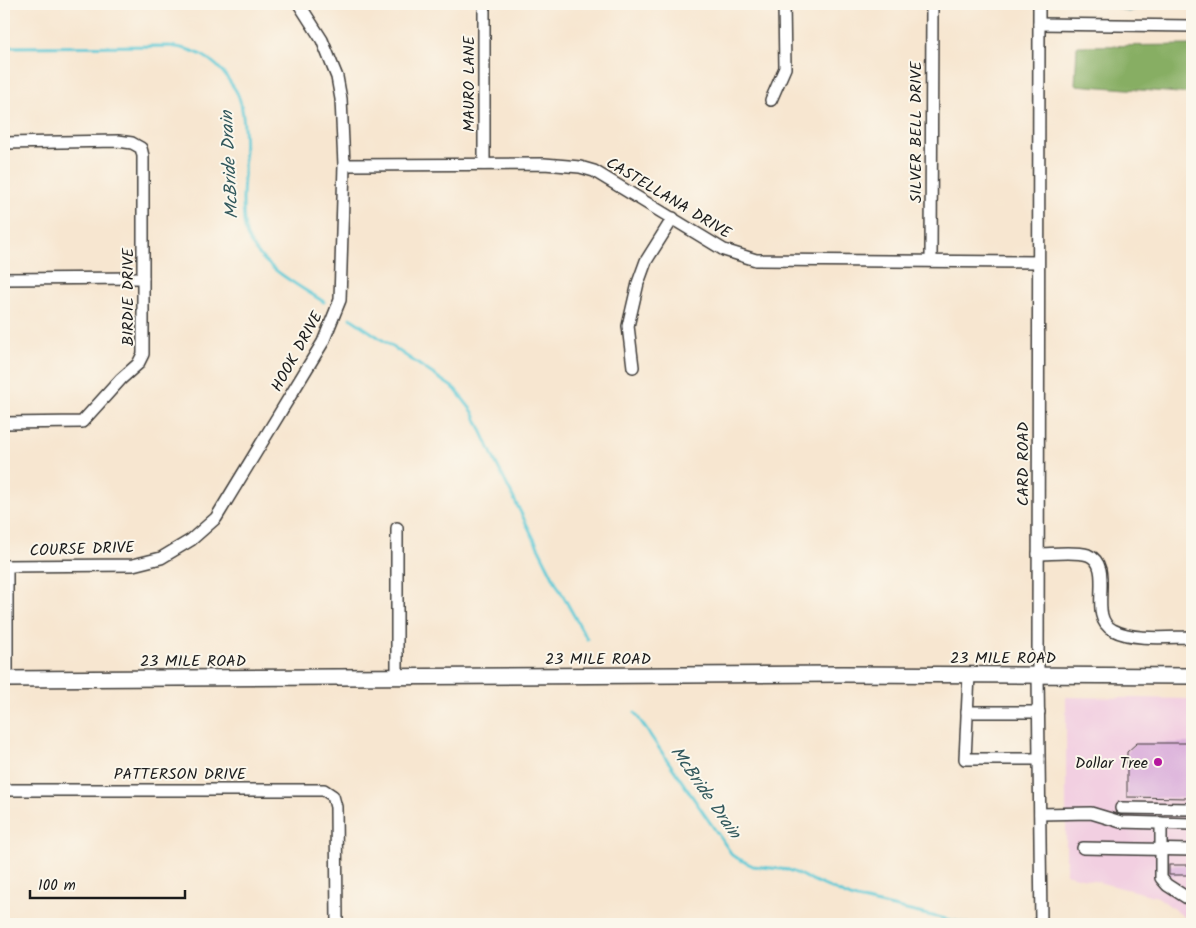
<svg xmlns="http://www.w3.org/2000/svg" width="1196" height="928" viewBox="0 0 1196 928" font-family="Kalam,sans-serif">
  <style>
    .built { fill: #f2cfe1 }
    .forest { fill: #87ae64; stroke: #526540 }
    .water { fill: #5dc9d6; stroke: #3c7279 }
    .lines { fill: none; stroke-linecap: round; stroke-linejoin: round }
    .stream { stroke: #5dc9d6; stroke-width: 3 }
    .building { fill: #dbb0db }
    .minor-casing { stroke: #3d3a37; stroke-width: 14 }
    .major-casing { stroke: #3d3a37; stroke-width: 18 }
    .minor { stroke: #fff; stroke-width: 11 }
    .major { stroke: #fff; stroke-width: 15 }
    .poi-dot { fill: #b5179e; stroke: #fbf7ec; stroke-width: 2 }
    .labels { text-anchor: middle; stroke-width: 4; stroke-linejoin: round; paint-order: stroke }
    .street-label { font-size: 16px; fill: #1c1c1c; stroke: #fbf7ec }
    .poi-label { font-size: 16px; fill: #1c1c1c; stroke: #fbf7ec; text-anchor: end }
    .water-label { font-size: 18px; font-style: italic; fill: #33595d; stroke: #fbf7ec }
  </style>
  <rect width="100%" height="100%" fill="#fbf7ec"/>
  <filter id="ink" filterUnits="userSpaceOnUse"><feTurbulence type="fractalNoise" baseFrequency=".02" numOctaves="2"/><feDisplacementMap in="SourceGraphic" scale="10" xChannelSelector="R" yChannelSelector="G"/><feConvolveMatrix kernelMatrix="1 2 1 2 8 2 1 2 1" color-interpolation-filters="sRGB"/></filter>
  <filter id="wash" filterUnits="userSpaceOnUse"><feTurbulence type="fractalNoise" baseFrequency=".0096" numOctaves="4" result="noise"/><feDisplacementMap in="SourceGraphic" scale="20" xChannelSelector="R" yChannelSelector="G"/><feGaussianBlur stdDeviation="1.12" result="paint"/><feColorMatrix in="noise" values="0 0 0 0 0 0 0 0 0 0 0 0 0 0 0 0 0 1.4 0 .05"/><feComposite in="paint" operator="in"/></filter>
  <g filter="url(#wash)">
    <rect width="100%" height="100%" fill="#f7e6d0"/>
    <path class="built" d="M1066 697 1192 699V923L1158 897 1066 874Z"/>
    <path class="forest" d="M1192 45V94L1075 85 1077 46Z"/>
    <path class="water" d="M1107 4H1154L1128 12Z"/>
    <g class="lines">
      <g class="stream">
        <path d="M4 47 170 46C195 49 214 58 228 79 231 84 236 89 238 95 248 118 244 171 243 198 243 210 243 225 247 236 260 266 298 285 324 302"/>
        <path d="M350 318 455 389 473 412 494 459 557 585 587 639"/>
        <path d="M635 713 733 856 753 866 789 870 853 898 968 924"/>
      </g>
    </g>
    <g id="blocks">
      <g class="building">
        <path d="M1137 743H1189V798L1127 797V752Z"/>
        <rect x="1169" y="865" width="23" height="10"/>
      </g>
    </g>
  </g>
  <g filter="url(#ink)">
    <use href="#blocks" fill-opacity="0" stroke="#3d3a37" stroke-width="1"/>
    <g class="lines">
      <defs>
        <g id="minor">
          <path d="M1039 4 1038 675 1041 924"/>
          <path d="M1039 24 1192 26"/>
          <path d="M771 100 785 68 784 4"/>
          <path d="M4 143 118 141 132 143 141 148 143 156V354L138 364 121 379 82 422 4 423"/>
          <path d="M484 164V4"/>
          <path d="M344 165 544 164 580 167 594 171 724 250 756 260 1038 262"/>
          <path d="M931 261 932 4"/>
          <path d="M4 279 143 278"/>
          <path d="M633 367 628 326 638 283 646 261 673 218"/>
          <path d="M397 528V676"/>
          <path d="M1038 554C1051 554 1076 551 1088 555 1116 566 1086 617 1113 630 1133 641 1170 637 1192 637"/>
          <path d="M4 566 133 565 161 558 191 540 216 518 323 342 340 300 344 165 341 99 337 77 322 40 299 4"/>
          <path d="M7 566V679"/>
          <path d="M969 675 965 759H1039"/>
          <path d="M967 712H1039"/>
          <path d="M4 790H324L333 796 336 807 337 924"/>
          <path d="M1121 808 1192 809"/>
          <path d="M1040 814 1091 813 1121 822 1192 824"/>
          <path d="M1161 823V878L1167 885 1192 901"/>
          <path d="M1083 848 1192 850"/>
        </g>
        <path id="major" d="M4 679 843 674 1192 676"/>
      </defs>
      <use href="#minor" class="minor-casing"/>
      <use href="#major" class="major-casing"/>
      <use href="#minor" class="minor"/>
      <use href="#major" class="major"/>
    </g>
  </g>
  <circle class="poi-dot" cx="1158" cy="762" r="5"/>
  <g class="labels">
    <g class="street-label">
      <text transform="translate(468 84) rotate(-90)" y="6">MAURO LANE</text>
      <text transform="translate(915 132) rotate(-90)" y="6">SILVER BELL DRIVE</text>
      <text transform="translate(669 197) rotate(31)" y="6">CASTELLANA DRIVE</text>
      <text transform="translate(127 297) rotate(-90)" y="6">BIRDIE DRIVE</text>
      <text transform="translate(296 351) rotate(-61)" y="6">HOOK DRIVE</text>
      <text transform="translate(1022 464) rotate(-90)" y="6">CARD ROAD</text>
      <text transform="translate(82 548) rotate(-2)" y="6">COURSE DRIVE</text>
      <text x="1003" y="663">23 MILE ROAD</text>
      <text x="598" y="664">23 MILE ROAD</text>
      <text x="193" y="666">23 MILE ROAD</text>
      <text x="180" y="779">PATTERSON DRIVE</text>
    </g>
    <g class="poi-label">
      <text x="1148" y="768">Dollar Tree</text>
    </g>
    <g class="water-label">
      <text transform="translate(229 165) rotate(-93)" y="6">McBride Drain</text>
      <text transform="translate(706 792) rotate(55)" y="6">McBride Drain</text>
    </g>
  </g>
  <rect width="1196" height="928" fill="none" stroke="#fbf7ec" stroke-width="20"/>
  <path d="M30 890v8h155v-8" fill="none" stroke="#1c1c1c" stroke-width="2.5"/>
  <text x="38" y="890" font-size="15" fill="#1c1c1c" stroke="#fbf7ec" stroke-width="4" paint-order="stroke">100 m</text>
</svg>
